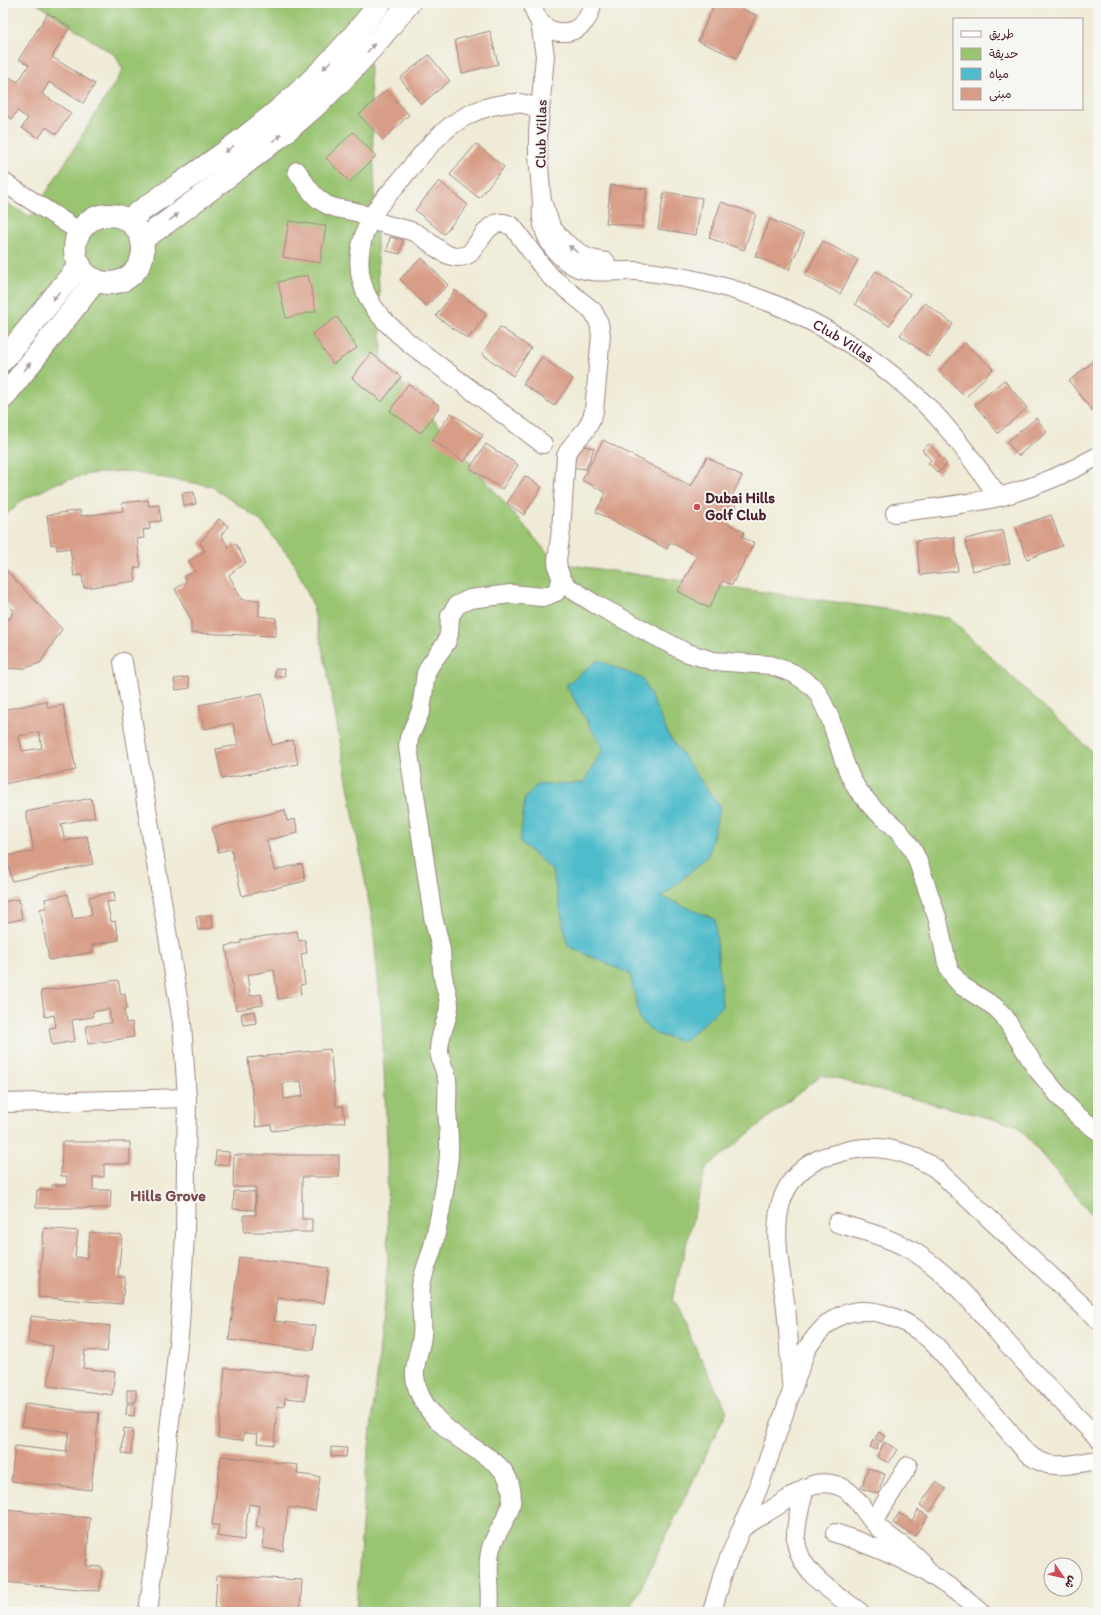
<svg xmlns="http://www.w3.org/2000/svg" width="1101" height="1615" viewBox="0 0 1101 1615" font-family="Itim,'Playpen Sans Arabic',sans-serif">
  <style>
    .green { fill: #99c471; stroke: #72724e }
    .water { fill: #50bccb; stroke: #4d6e7b }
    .building { fill: #d89d87; fill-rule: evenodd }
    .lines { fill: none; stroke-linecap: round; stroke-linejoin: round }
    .minor-casing { stroke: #9c8580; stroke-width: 20 }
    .tertiary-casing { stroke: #9c8580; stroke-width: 24 }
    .minor { stroke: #fff; stroke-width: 18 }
    .tertiary { stroke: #fff; stroke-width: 22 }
    .oneway { fill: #ae9aa0 }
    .poi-dot { fill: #d1495b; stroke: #f6f6f2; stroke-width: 1.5 }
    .labels { text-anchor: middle; stroke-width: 4; stroke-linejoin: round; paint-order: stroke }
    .street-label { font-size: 15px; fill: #4a1f2b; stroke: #f6f6f2 }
    .poi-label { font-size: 15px; font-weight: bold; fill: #4a1f2b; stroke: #f6f6f2; text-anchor: start }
    .neighbourhood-label { font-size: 16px; font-weight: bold; fill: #7c4b4b; stroke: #f6f6f2 }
  </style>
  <rect width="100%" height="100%" fill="#f6f6f2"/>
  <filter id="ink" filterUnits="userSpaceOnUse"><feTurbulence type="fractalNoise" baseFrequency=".025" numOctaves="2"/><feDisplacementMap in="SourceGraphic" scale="8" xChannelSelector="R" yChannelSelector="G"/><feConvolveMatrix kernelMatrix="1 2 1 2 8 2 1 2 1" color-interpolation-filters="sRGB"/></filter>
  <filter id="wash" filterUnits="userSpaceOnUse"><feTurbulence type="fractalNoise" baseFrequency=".012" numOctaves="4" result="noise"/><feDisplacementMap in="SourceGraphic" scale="16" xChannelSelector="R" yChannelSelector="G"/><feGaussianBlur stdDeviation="0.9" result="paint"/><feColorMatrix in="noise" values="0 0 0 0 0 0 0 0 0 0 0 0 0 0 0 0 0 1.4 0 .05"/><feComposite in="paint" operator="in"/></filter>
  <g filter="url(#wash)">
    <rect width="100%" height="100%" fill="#efebd6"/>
    <path class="green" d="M36 3H367L382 359 556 563 949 618 1098 757V1222L1017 1125 821 1075 706 1168 672 1300 727 1411 629 1612H356L365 1482 378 1368 388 1260 387 1143 382 1024 373 925 327 669 312 603 294 563 260 520 211 486 124 471 89 474 57 483 21 501 3 518V201L31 217 123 70 116 56Z"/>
    <path class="water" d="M598 660 643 679 669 736 720 807 708 856 662 897 715 919 722 1007 683 1042 656 1034 640 1020 630 974 568 946 552 870 520 842 525 798 537 785 583 783 603 749 566 685Z"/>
    <g id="blocks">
      <g class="building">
        <path d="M715 3H728L756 15 737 58 698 41Z"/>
        <path d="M48 13 70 27 52 57 95 84 83 103 49 82 42 94 71 113 57 134 46 127 39 138 22 128 28 118 17 111 12 119 3 113V105L5 101 3 99V82L7 76 18 82 29 65 19 59Z"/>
        <path d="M490 31 498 64 462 73 455 40Z"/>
        <path d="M429 55 450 81 421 104 400 78Z"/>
        <path d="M386 90 409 115 383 140 359 115Z"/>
        <path d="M353 132 376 156 350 182 326 158Z"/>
        <path d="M476 144 504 167 479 198 450 175Z"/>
        <path d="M439 181 468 205 444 234 415 210Z"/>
        <path d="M611 185 647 189 642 227 606 223Z"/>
        <path d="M664 192 702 198 696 235 658 229Z"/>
        <path d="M721 202 756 214 744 250 709 238Z"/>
        <path d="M770 219 804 234 789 270 755 256Z"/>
        <path d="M289 221 326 226 320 263 283 257Z"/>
        <path d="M390 237 403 240 400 254 387 251Z"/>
        <path d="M823 241 858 260 840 294 805 275Z"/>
        <path d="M422 258 448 285 426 306 400 279Z"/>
        <path d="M876 271 910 294 889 326 855 304Z"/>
        <path d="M308 275 316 311 286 318 278 282Z"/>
        <path d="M455 290 487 314 468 339 436 316Z"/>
        <path d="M925 303 953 324 929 357 900 335Z"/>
        <path d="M337 317 357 348 333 364 312 334Z"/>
        <path d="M500 327 531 348 513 376 482 354Z"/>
        <path d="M965 343 993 369 966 397 939 371Z"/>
        <path d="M371 353 401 377 382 402 352 378Z"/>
        <path d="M542 357 573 379 554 406 523 384Z"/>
        <path d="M1098 358V408L1093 412 1069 381Z"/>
        <path d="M1004 380 1027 408 998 433 975 405Z"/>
        <path d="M408 384 440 406 421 433 390 411Z"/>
        <path d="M451 413 483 435 464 462 432 440Z"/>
        <path d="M1036 418 1047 432 1018 456 1007 442Z"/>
        <path d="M603 440 691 486 707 457 742 476 729 502 736 506 727 523 744 532 742 537 754 543 732 585 723 581 709 608 678 591 697 556 670 542 667 549 596 512 606 493 582 480Z"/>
        <path d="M486 444 518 465 502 489 470 468Z"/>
        <path d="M574 444 594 448 586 469 571 467Z"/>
        <path d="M929 444 947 464 938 473 928 463 931 460 922 450Z"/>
        <path d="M525 476 542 487 524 515 507 503Z"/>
        <path d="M194 492 196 504 184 506 182 493Z"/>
        <path d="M148 500 149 506 159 505 161 521 149 522 150 529 143 530 144 538 137 539 141 567 134 568 136 581 84 588 82 575 74 576 70 548 57 550 56 544 51 545 47 515 80 510 81 516 123 511 122 503Z"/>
        <path d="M1051 515 1062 546 1027 559 1016 527Z"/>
        <path d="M219 519 228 526 221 535 229 548 235 543 246 562 229 575 242 600H259V616L276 618V636L191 633V620L175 589 186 582 184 576 195 571 189 561 205 551 200 543Z"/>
        <path d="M1003 530 1010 563 972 571 965 539Z"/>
        <path d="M954 537 958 571 920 575 916 541Z"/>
        <path d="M3 567 62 629 40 663 22 669 3 668V617L10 619 13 610 3 599Z"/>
        <path d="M275 669H284L285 677H275Z"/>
        <path d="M188 677 190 688 176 690 174 679Z"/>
        <path d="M262 693 272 745 293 740 298 764 222 779 216 749 238 745 233 723 204 729 199 705Z"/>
        <path d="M46 701 48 708 63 705 76 770 3 784V710ZM39 732 42 748 22 751 19 736Z"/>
        <path d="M91 798 95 817 61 824 65 841 87 836 93 864 12 881 7 856 34 851 26 812Z"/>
        <path d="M285 810 287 821 295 819 298 833 267 840 274 870 302 864 305 881 242 896 231 849 218 852 212 828Z"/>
        <path d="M114 892 115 901 107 902 111 922 115 921 119 940 92 945 93 952 49 960 40 909 47 907 45 899 68 894 73 919 92 915 89 897Z"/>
        <path d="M19 899 22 919 3 923V902Z"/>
        <path d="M211 915 213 928 198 930 196 917Z"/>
        <path d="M297 931 299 941 305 940 307 953 301 954 305 984 300 985 301 995 278 999 274 970 247 975 250 996 261 994 263 1005 236 1010 226 946 241 943V940Z"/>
        <path d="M118 980 121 995 125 994 127 1009H124L126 1023 132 1022 134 1037 88 1044 86 1026 111 1023 109 1009 92 1012 93 1017 72 1020 75 1041 52 1045 49 1028 56 1027 54 1015 45 1017 41 991Z"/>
        <path d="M254 1011 256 1023 243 1025 241 1014Z"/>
        <path d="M330 1049 336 1107 343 1106 345 1122 272 1131 271 1125 256 1127 248 1058ZM301 1081 303 1096 284 1099 283 1083Z"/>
        <path d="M62 1142H130V1164H104V1177H93V1190H111L110 1208H36L37 1190H52V1185H67V1176H61Z"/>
        <path d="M216 1151 229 1152V1165H215Z"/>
        <path d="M234 1155H339V1177H302V1219H312V1232H244V1215H256V1187H233Z"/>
        <path d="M234 1191 255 1192V1210L233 1209Z"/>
        <path d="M44 1228 78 1231 75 1257 87 1258 90 1232 122 1235 118 1277H125L122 1304 38 1297Z"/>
        <path d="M239 1257 329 1268 324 1303 277 1298 274 1321 316 1326 313 1350 229 1340Z"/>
        <path d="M31 1316 110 1326 107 1352 85 1350 83 1368 115 1372 112 1395 48 1386 53 1346 28 1342Z"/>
        <path d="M225 1368 308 1375 305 1400 285 1398 284 1407 277 1406 274 1445 257 1443 258 1434 244 1433 243 1440 218 1438Z"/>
        <rect x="127" y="1390" width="9" height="12"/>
        <path d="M25 1404 99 1413 91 1490 11 1481 15 1446 66 1452 69 1432 22 1426Z"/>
        <path d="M127 1404H135L134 1416 126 1415Z"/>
        <path d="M124 1428 133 1429 131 1454 122 1453Z"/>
        <path d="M879 1432 885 1436 881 1442 875 1438Z"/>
        <path d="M873 1440 879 1443 876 1450 870 1447Z"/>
        <path d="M884 1442 897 1449 889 1463 877 1457Z"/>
        <path d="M331 1447 347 1448 346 1457 331 1456Z"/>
        <path d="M221 1456 298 1465 297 1474 320 1477 315 1511 288 1507 283 1551 263 1548 265 1528 256 1527 259 1506 249 1504 244 1540 217 1536 219 1525H212Z"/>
        <path d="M868 1468 885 1474 878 1494 861 1488Z"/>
        <path d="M936 1482 946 1489 930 1512 920 1505Z"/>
        <path d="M4 1510 90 1518 86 1566 102 1567 100 1591 3 1582Z"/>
        <path d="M918 1510 928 1516 915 1536 893 1523 899 1513 912 1521Z"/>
        <path d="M217 1575 302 1580 300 1612H215Z"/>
      </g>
    </g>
  </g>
  <g filter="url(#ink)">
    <use href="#blocks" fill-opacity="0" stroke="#9c8580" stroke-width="1"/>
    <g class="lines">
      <defs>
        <g id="minor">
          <path d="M533 3C536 42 588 42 592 3"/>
          <path d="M540 23 545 56 538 132V155L542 202 552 228 564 242 587 258 606 262"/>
          <path d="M539 108C533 107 526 104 519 103 502 102 481 108 466 116 438 131 419 158 399 182 389 194 376 206 370 220 361 239 356 261 362 282 369 309 389 326 409 343L543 444"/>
          <path d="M297 171C305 183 312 196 324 203 334 210 345 209 356 212 365 214 373 220 381 223 393 227 405 228 416 233 433 242 448 265 469 254 482 241 490 212 513 227L541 265 550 276 593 311 599 323 601 335 594 411C592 418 589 426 584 432 577 440 570 446 566 456L561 530 557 560 558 569 562 580 568 587 595 604 685 652 713 661 770 665 793 673 811 685 818 693 830 718 844 761 850 776 857 789 873 808 899 831 912 849 917 859 938 920 946 959 949 969 955 978 962 986 995 1007 1004 1016 1036 1068 1066 1104 1079 1117 1098 1131"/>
          <path d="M3 182 80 232"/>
          <path id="s1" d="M542 202C539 229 551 255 576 267 595 275 616 270 636 271 655 272 676 276 695 280 784 298 866 345 930 409 956 436 977 467 999 497"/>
          <path d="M895 513C929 508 965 505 999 497 1033 488 1068 473 1098 456"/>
          <path d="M123 662 182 1023 187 1098 185 1234 180 1325 158 1537 148 1612"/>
          <path d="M3 1103 187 1098"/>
          <path d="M837 1223C864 1231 892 1238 916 1253 953 1277 979 1311 1007 1343 1036 1376 1067 1407 1098 1438"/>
          <path d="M791 1383C789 1355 789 1328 785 1301 778 1251 761 1187 819 1159 825 1156 833 1155 839 1153 873 1142 906 1150 935 1168L1098 1320"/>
          <path d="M805 1488C801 1505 795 1523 796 1540 799 1574 835 1593 860 1612"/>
          <path d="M873 1522 908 1466"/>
          <path d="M742 1528C757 1518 773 1509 788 1499 796 1494 805 1487 815 1484 826 1482 840 1484 849 1492 861 1502 867 1517 878 1527 898 1546 916 1550 931 1576"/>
          <path d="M835 1533C887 1550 941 1575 981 1612"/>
          <path d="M489 1612C492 1592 486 1572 490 1552 494 1530 516 1514 511 1489 507 1466 487 1457 469 1445 445 1430 417 1405 415 1376 414 1361 421 1349 422 1335 424 1318 419 1303 421 1286 423 1274 428 1262 432 1250 439 1223 444 1193 448 1165 451 1146 448 1128 447 1109 447 1099 448 1089 447 1079 445 1069 439 1059 439 1050 439 1034 448 1021 449 1006 449 995 444 986 443 976 441 968 442 959 441 950 439 939 436 928 433 917L408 747 409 738 421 710 426 673 430 665 446 643 449 634 450 616 457 605 470 599 511 594 542 597 549 595 556 592 562 580"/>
          <path d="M712 1612 724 1570 758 1489 806 1350C815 1336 827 1321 842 1315 872 1303 910 1321 931 1341 947 1357 961 1375 975 1392 992 1412 1009 1432 1026 1452 1049 1473 1070 1464 1098 1460"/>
        </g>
        <g id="tertiary">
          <circle cx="109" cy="249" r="34"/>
          <path d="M128 220C168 191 210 165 249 134 299 96 342 53 380 3"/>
          <path d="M142 239 163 225C213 187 266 150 313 108 349 76 379 40 409 3"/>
          <path d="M3 360 80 265"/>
          <path d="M3 398 96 280"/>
        </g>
      </defs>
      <use href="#minor" class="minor-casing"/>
      <use href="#tertiary" class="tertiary-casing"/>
      <use href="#minor" class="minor"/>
      <use href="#tertiary" class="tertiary"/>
    </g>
    <defs><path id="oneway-solid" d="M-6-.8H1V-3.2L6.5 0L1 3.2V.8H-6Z"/></defs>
    <g class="oneway">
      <use href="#oneway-solid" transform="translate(371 48) rotate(-49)"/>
      <use href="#oneway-solid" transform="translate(327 65) rotate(134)"/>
      <use href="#oneway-solid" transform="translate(277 138) rotate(-37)"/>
      <use href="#oneway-solid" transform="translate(229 149) rotate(145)"/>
      <use href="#oneway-solid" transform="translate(174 217) rotate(-37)"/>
      <use href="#oneway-solid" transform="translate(573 249) rotate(-143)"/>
      <use href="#oneway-solid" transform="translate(56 296) rotate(130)"/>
      <use href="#oneway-solid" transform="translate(27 367) rotate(-51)"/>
    </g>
  </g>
  <circle class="poi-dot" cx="697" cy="507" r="4"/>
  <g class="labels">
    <g class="street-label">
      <text transform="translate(541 134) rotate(-89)" y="5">Club Villas</text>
      <text dy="5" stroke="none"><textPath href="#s1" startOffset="360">Club Villas</textPath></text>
    </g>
    <g class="poi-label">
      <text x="705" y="503">Dubai Hills<tspan x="705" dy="17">Golf Club</tspan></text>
    </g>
    <g class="neighbourhood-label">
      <text x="168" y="1201">Hills Grove</text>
    </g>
  </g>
  <rect width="1101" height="1615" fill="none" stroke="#f6f6f2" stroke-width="16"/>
  <rect x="953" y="18" width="130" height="92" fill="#f6f6f2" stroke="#b1a0a2"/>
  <rect x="961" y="31" width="20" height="6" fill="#ffffff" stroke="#b1a0a2"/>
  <text x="989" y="38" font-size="12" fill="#4a1f2b">طريق</text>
  <rect x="961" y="48" width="20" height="12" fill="#99c471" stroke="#b1a0a2"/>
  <text x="989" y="58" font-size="12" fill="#4a1f2b">حديقة</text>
  <rect x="961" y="68" width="20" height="12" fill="#50bccb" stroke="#b1a0a2"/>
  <text x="989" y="78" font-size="12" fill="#4a1f2b">مياه</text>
  <rect x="961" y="88" width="20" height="12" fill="#d89d87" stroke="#b1a0a2"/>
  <text x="989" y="98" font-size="12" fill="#4a1f2b">مبنى</text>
  <g transform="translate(1063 1577) rotate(124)"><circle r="19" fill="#f6f6f2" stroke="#b1a0a2"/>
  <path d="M0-3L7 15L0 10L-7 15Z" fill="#d1495b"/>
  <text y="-6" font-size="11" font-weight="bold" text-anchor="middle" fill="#4a1f2b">ش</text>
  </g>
</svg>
